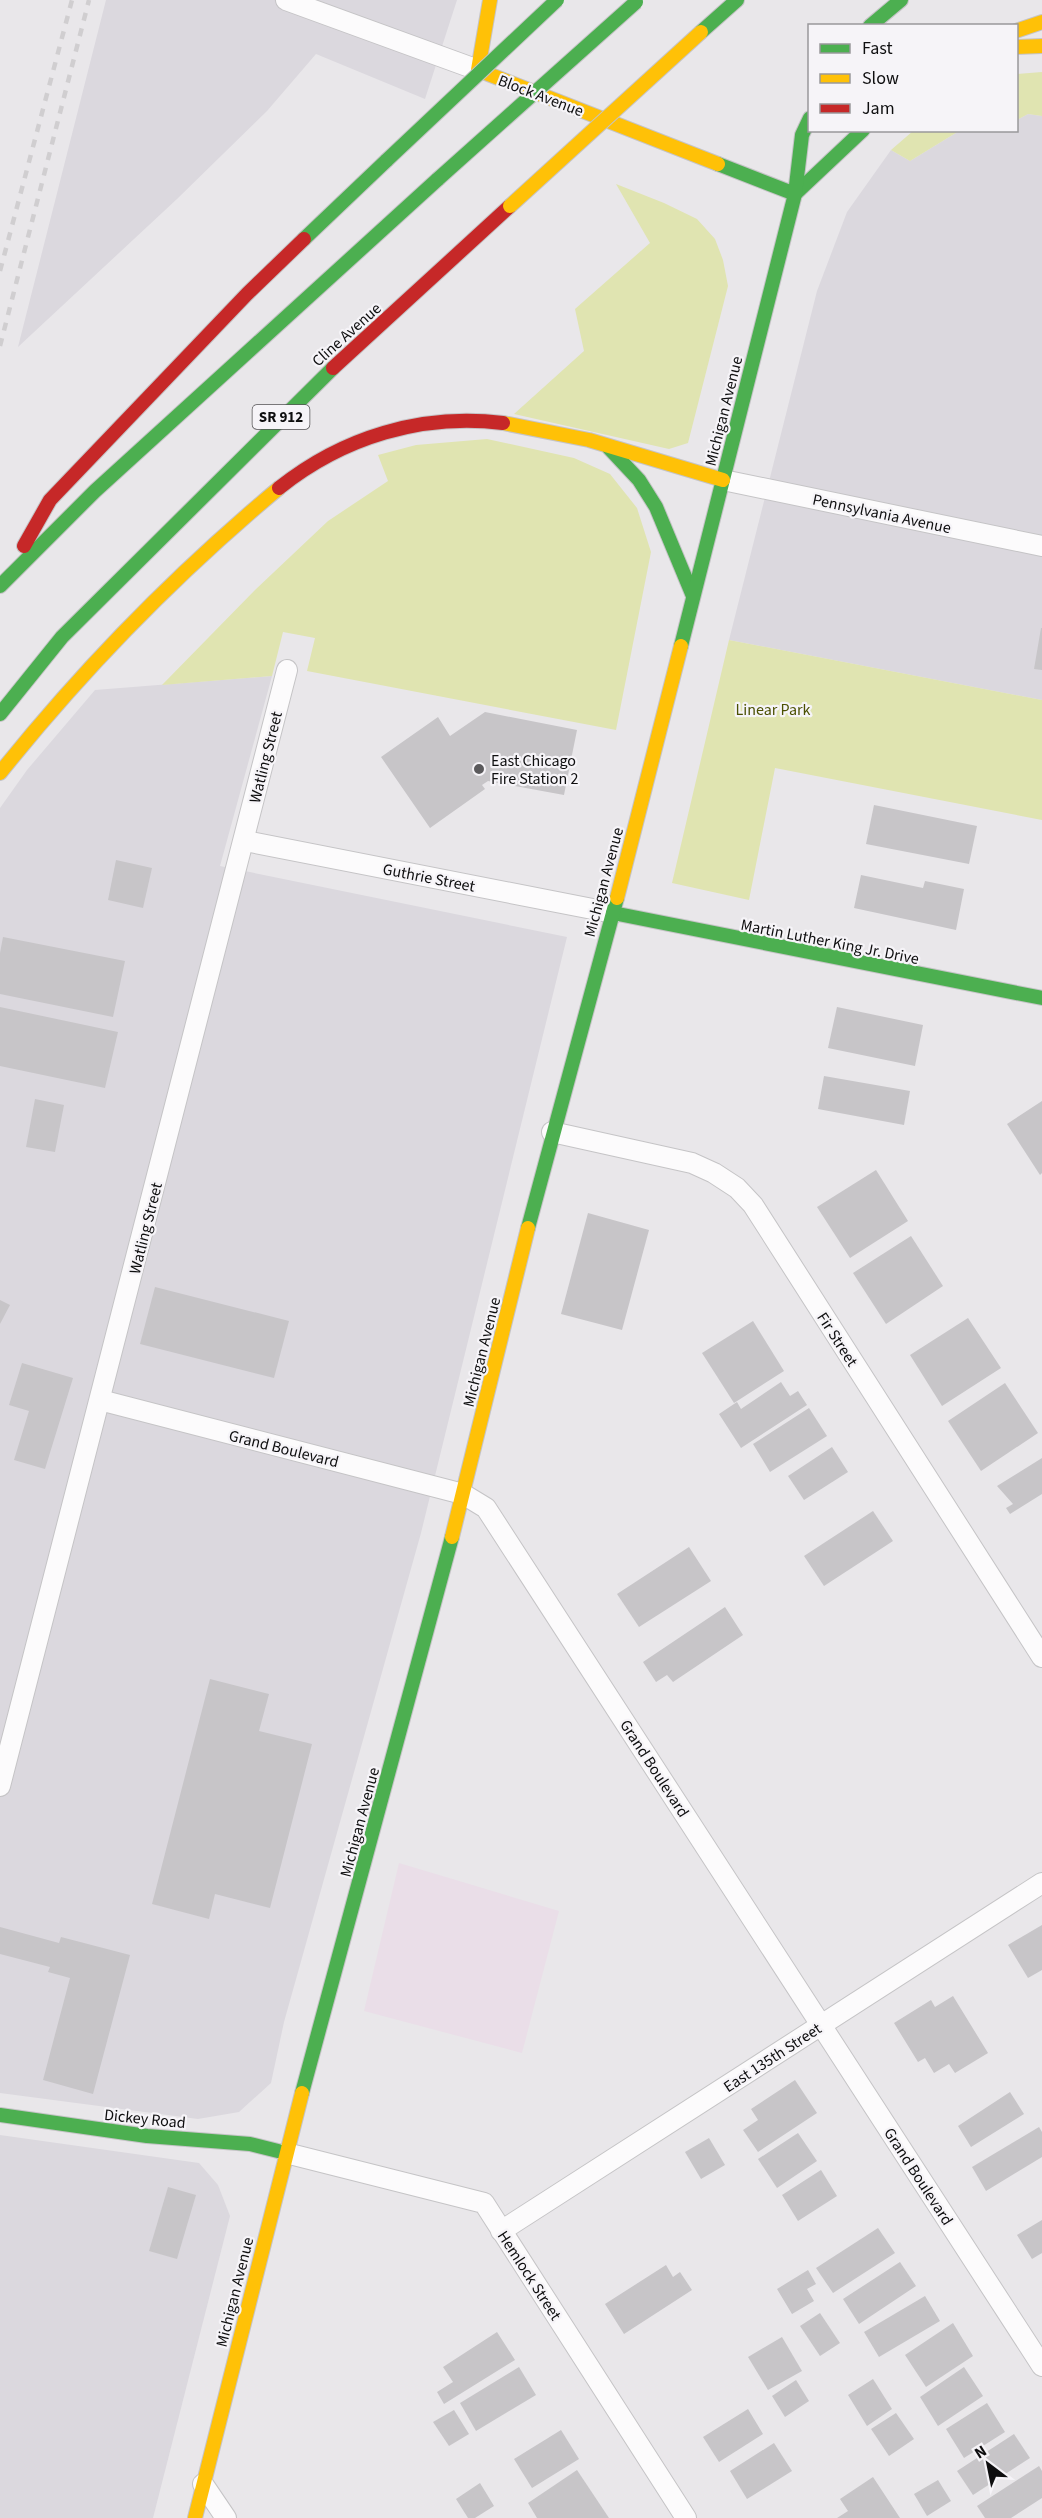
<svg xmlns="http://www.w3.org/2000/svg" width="1042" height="2518" viewBox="0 0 1042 2518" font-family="'Source Sans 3',sans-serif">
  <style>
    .commercial { fill: #eadee8 }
    .built { fill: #dbd8de }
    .green { fill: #e0e4b1 }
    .building { fill: #c7c5c8 }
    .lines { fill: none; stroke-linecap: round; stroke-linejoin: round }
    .street-casing { stroke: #c5c4c6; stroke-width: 22 }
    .fast-casing { stroke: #c5c4c6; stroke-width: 16 }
    .slow-casing { stroke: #c5c4c6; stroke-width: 16 }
    .jam-casing { stroke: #c5c4c6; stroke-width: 16 }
    .street { stroke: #fcfbfc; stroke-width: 20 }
    .fast { stroke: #4caf50; stroke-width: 14 }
    .slow { stroke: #ffc107; stroke-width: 14 }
    .jam { stroke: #c62828; stroke-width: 14 }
    .rail { stroke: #d0ced0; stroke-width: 4.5; stroke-dasharray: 8 8; stroke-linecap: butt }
    .fast-bridge-casing { stroke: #c5c4c6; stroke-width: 16; stroke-linecap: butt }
    .slow-bridge-casing { stroke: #c5c4c6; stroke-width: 16; stroke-linecap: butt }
    .fast-bridge { stroke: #4caf50; stroke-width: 14 }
    .slow-bridge { stroke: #ffc107; stroke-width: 14 }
    .poi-dot { fill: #5b5a5c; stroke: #f6f4f8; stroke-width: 2 }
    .labels { text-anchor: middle; stroke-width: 4.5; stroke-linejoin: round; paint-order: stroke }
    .shield { fill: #f6f4f8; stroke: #545355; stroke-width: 1.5 }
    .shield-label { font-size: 15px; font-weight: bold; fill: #0e0e0f }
    .street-label { font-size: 16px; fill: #0e0e0f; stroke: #f6f4f8 }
    .park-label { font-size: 16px; fill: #4b5002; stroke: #f6f4f8 }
    .poi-label { font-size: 16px; fill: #0e0e0f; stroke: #f6f4f8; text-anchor: start }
  </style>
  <rect width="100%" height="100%" fill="#e9e7ea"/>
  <path class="commercial" d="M399 1863 559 1911 522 2053 364 2011Z"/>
  <g class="built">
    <path d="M106 0H457L425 99 316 54 267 111 177 199 18 347Z"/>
    <path d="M1028 114 1042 116V700L729 640 817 291 847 212 891 150 910 161 959 131 1016 130 1017 120Z"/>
    <path d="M272 676 220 866 567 937 421 1533 284 2022 271 2083 239 2112 198 2119 0 2093V808L27 770 95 690Z"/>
    <path d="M0 2135 199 2163 218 2185 230 2216 153 2518H0Z"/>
  </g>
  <g class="green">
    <path d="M1042 72V116L1028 114 1017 120V74Z"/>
    <path d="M913 131V130L959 131 910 161 891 150Z"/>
    <path d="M616 184 664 203 697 219 715 239 723 260 728 286 688 443 669 449 514 414 584 351 575 309 650 243Z"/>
    <path d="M487 439 574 458 610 474 637 508 651 552 616 730 307 671 315 638 283 632 272 676 162 685 255 590 328 521 388 481 378 455 416 445Z"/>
    <path d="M729 640 1042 700V820L775 768 749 900 672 883Z"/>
  </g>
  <g class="building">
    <path d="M1041 628H1042V670L1034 669Z"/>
    <path d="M485 712 577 730 564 795 488 781 482 785 485 789 430 828 381 757 438 717 450 736Z"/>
    <path d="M874 805 977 826 969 864 866 844Z"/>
    <path d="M116 860 152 868 143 908 108 900Z"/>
    <path d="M861 875 923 888 925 881 964 889 956 930 854 908Z"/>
    <path d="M3 937 125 961 113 1017 0 994V953Z"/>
    <path d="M0 1007 118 1032 105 1088 0 1066Z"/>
    <path d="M837 1007 923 1025 915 1066 828 1048Z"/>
    <path d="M824 1076 910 1091 904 1125 818 1109Z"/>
    <path d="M35 1099 64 1105 55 1152 26 1147Z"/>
    <path d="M1042 1101V1173L1040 1175 1007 1124Z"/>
    <path d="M876 1170 908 1221 850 1258 817 1207Z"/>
    <path d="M588 1213 649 1230 622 1330 561 1314Z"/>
    <path d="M911 1236 943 1286 886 1324 853 1273Z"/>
    <path d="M155 1287 289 1321 274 1378 140 1344Z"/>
    <path d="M0 1300 10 1305 0 1324Z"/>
    <path d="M968 1318 1001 1368 942 1406 910 1355Z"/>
    <path d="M753 1321 784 1371 734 1403 702 1353Z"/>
    <path d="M22 1363 73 1378 45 1469 14 1460 29 1411 9 1405Z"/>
    <path d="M781 1382 790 1396 798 1391 807 1405 741 1448 719 1414 737 1402 741 1409Z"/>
    <path d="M1005 1383 1038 1433 981 1471 948 1421Z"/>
    <path d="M809 1408 827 1436 770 1472 753 1444Z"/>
    <path d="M832 1447 848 1472 804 1500 788 1476Z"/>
    <path d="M1042 1458V1494L1010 1514 1006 1508 1013 1504 997 1486Z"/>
    <path d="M873 1511 893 1541 824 1586 804 1556Z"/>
    <path d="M689 1547 711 1581 639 1627 617 1594Z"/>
    <path d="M725 1607 743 1635 673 1682 667 1675 656 1682 643 1662Z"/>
    <path d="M210 1679 269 1694 259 1731 312 1744 270 1908 215 1894 209 1919 152 1904Z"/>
    <path d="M1042 1925V1970L1028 1978 1008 1945Z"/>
    <path d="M0 1927 59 1943 61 1937 130 1955 93 2094 43 2080 70 1978 48 1972 50 1967 0 1954Z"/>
    <path d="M953 1996 988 2053 955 2073 949 2064 934 2073 925 2058 918 2062 894 2023 931 2000 935 2007Z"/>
    <path d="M795 2080 817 2113 758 2152 743 2130 758 2120 751 2109Z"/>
    <path d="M1010 2092 1024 2114 971 2147 958 2126Z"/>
    <path d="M1039 2127 1042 2132V2157L986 2191 972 2167Z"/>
    <path d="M798 2133 817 2161 777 2188 758 2159Z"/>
    <path d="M709 2138 725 2165 701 2179 685 2152Z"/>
    <path d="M821 2170 837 2196 798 2221 782 2195Z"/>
    <path d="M168 2187 196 2195 177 2259 149 2251Z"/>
    <path d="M1042 2220V2253L1032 2259 1017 2235Z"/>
    <path d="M878 2228 895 2253 833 2293 816 2268Z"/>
    <path d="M900 2262 916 2286 859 2324 843 2299Z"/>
    <path d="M666 2265 673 2277 680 2272 692 2290 624 2334 605 2304Z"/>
    <path d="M808 2270 816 2284 807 2289 814 2301 792 2314 777 2289Z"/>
    <path d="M925 2296 940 2321 879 2357 864 2332Z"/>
    <path d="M820 2313 840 2343 820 2356 800 2326Z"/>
    <path d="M953 2323 973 2356 926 2387 905 2355Z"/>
    <path d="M497 2332 515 2360 444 2404 437 2392 453 2382 443 2367Z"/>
    <path d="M782 2337 802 2371 768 2390 748 2357Z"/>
    <path d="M519 2367 536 2395 476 2431 460 2403Z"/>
    <path d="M964 2367 983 2396 938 2426 920 2397Z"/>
    <path d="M873 2379 892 2409 867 2426 848 2395Z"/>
    <path d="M796 2380 809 2401 785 2417 772 2396Z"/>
    <path d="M987 2403 1005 2432 964 2458 946 2429Z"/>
    <path d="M748 2409 763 2434 719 2462 703 2437Z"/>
    <path d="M454 2410 469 2434 449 2446 433 2422Z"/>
    <path d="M896 2413 914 2439 889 2456 871 2429Z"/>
    <path d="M561 2430 579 2459 532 2488 514 2459Z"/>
    <path d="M1014 2434 1030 2458 973 2495 957 2471Z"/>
    <path d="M774 2443 792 2471 747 2499 730 2471Z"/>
    <path d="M1039 2466 1042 2471V2498L1011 2518H985L977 2506Z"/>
    <path d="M577 2470 609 2518H537L528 2503Z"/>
    <path d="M873 2477 900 2518H837L848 2511 840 2499Z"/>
    <path d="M938 2480 951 2501 927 2516 914 2494Z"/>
    <path d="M480 2483 494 2506 475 2518H468L456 2499Z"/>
  </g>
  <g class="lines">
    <defs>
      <g id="street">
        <path d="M286 0 478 70"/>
        <path d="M723 480 1042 546"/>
        <path d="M245 841 613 913"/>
        <path d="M552 1132 692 1163 714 1173 737 1188 753 1205 1042 1657"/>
        <path d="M100 1400 463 1494 486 1508 1042 2366"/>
        <path d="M0 1786 287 670"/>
        <path d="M286 2153 484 2203 686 2518"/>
        <path d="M501 2231 1042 1883"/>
        <path d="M203 2484 226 2518"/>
      </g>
      <g id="fast">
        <path d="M870 26 901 0"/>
        <path d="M701 32 737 0"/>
        <path d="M718 164 795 194"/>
        <path d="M795 194 863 130"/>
        <path d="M304 239 387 160"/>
        <path d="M609 448 639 480 656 507 693 596"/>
        <path d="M0 586 95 491 438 179"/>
        <path d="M681 646 795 194 802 135 810 118"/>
        <path d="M0 714 62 637 333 368"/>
        <path d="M613 913 1042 998"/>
        <path d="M528 1228 617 898"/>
        <path d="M302 2093 452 1537"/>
        <path d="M0 2115 147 2136 250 2144 286 2153"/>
      </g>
      <g id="slow">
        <path d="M490 0 478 70 718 164"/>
        <path d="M1016 31 1042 22"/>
        <path d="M1016 47 1042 46"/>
        <path d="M503 423 589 440 723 480"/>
        <path d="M0 773C84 668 176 574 279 488"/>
        <path d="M617 898 681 646"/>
        <path d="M452 1537 528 1228"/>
        <path d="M195 2518 302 2093"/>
      </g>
      <g id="jam">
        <path d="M333 368 510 206"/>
        <path d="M279 488C343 437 422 413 503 423"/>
        <path d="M24 546 50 500 247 294 304 239"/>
      </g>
    </defs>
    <use href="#street" class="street-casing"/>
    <use href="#fast" class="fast-casing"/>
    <use href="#slow" class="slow-casing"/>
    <use href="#jam" class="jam-casing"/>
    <use href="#street" class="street"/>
    <use href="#fast" class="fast"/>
    <use href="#slow" class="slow"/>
    <use href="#jam" class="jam"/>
    <g class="rail">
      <path d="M0 271 72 0"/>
      <path d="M0 346 89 0"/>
    </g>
    <defs>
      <g id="fast-bridge">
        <path d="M387 160 557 0"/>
        <path d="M438 179 636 2"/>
      </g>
      <path id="slow-bridge" d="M510 206 701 32"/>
    </defs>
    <use href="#fast-bridge" class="fast-bridge-casing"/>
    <use href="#slow-bridge" class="slow-bridge-casing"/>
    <use href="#fast-bridge" class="fast-bridge"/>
    <use href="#slow-bridge" class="slow-bridge"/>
  </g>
  <circle class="poi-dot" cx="479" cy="769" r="6"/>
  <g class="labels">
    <rect class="shield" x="252.5" y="405" width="57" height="24" rx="4.5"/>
    <g class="shield-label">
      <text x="281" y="422">SR 912</text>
    </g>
    <g class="street-label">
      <text transform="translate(541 95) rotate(21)" y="6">Block Avenue</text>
      <text transform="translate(346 334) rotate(-42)" y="6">Cline Avenue</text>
      <text transform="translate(723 411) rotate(-76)" y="6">Michigan Avenue</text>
      <text transform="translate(882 513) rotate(12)" y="6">Pennsylvania Avenue</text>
      <text transform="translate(265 757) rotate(-76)" y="6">Watling Street</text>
      <text transform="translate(429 877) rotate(11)" y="6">Guthrie Street</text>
      <text transform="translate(603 882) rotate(-75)" y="6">Michigan Avenue</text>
      <text transform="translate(830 941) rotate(11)" y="6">Martin Luther King Jr. Drive</text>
      <text transform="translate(145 1228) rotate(-76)" y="6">Watling Street</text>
      <text transform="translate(838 1339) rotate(57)" y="6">Fir Street</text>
      <text transform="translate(481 1352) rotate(-76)" y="6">Michigan Avenue</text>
      <text transform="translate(284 1448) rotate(14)" y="6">Grand Boulevard</text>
      <text transform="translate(655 1768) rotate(57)" y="6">Grand Boulevard</text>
      <text transform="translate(359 1822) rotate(-75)" y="6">Michigan Avenue</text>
      <text transform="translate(772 2057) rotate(-33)" y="6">East 135th Street</text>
      <text transform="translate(145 2118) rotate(6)" y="6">Dickey Road</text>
      <text transform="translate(919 2176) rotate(57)" y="6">Grand Boulevard</text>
      <text transform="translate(530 2275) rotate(57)" y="6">Hemlock Street</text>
      <text transform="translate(234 2292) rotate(-76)" y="6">Michigan Avenue</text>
    </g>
    <g class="park-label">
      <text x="773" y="715">Linear Park</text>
    </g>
    <g class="poi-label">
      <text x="491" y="766">East Chicago<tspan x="491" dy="18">Fire Station 2</tspan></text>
    </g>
  </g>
  <rect x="808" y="24" width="210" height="108" fill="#f6f4f8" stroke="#99989b" stroke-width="1.5"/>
  <rect x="820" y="44" width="30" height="9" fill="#4caf50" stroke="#99989b" stroke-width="1.5"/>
  <text x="862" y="54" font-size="18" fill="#0e0e0f">Fast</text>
  <rect x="820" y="74" width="30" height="9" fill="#ffc107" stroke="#99989b" stroke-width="1.5"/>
  <text x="862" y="84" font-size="18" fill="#0e0e0f">Slow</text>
  <rect x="820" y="104" width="30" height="9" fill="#c62828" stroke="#99989b" stroke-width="1.5"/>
  <text x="862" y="114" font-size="18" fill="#0e0e0f">Jam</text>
  <g transform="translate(988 2464) rotate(328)" stroke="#f6f4f8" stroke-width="4.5" paint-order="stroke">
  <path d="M0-4.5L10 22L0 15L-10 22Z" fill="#0e0e0f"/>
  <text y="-9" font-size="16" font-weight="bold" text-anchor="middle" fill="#0e0e0f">N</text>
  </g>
</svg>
